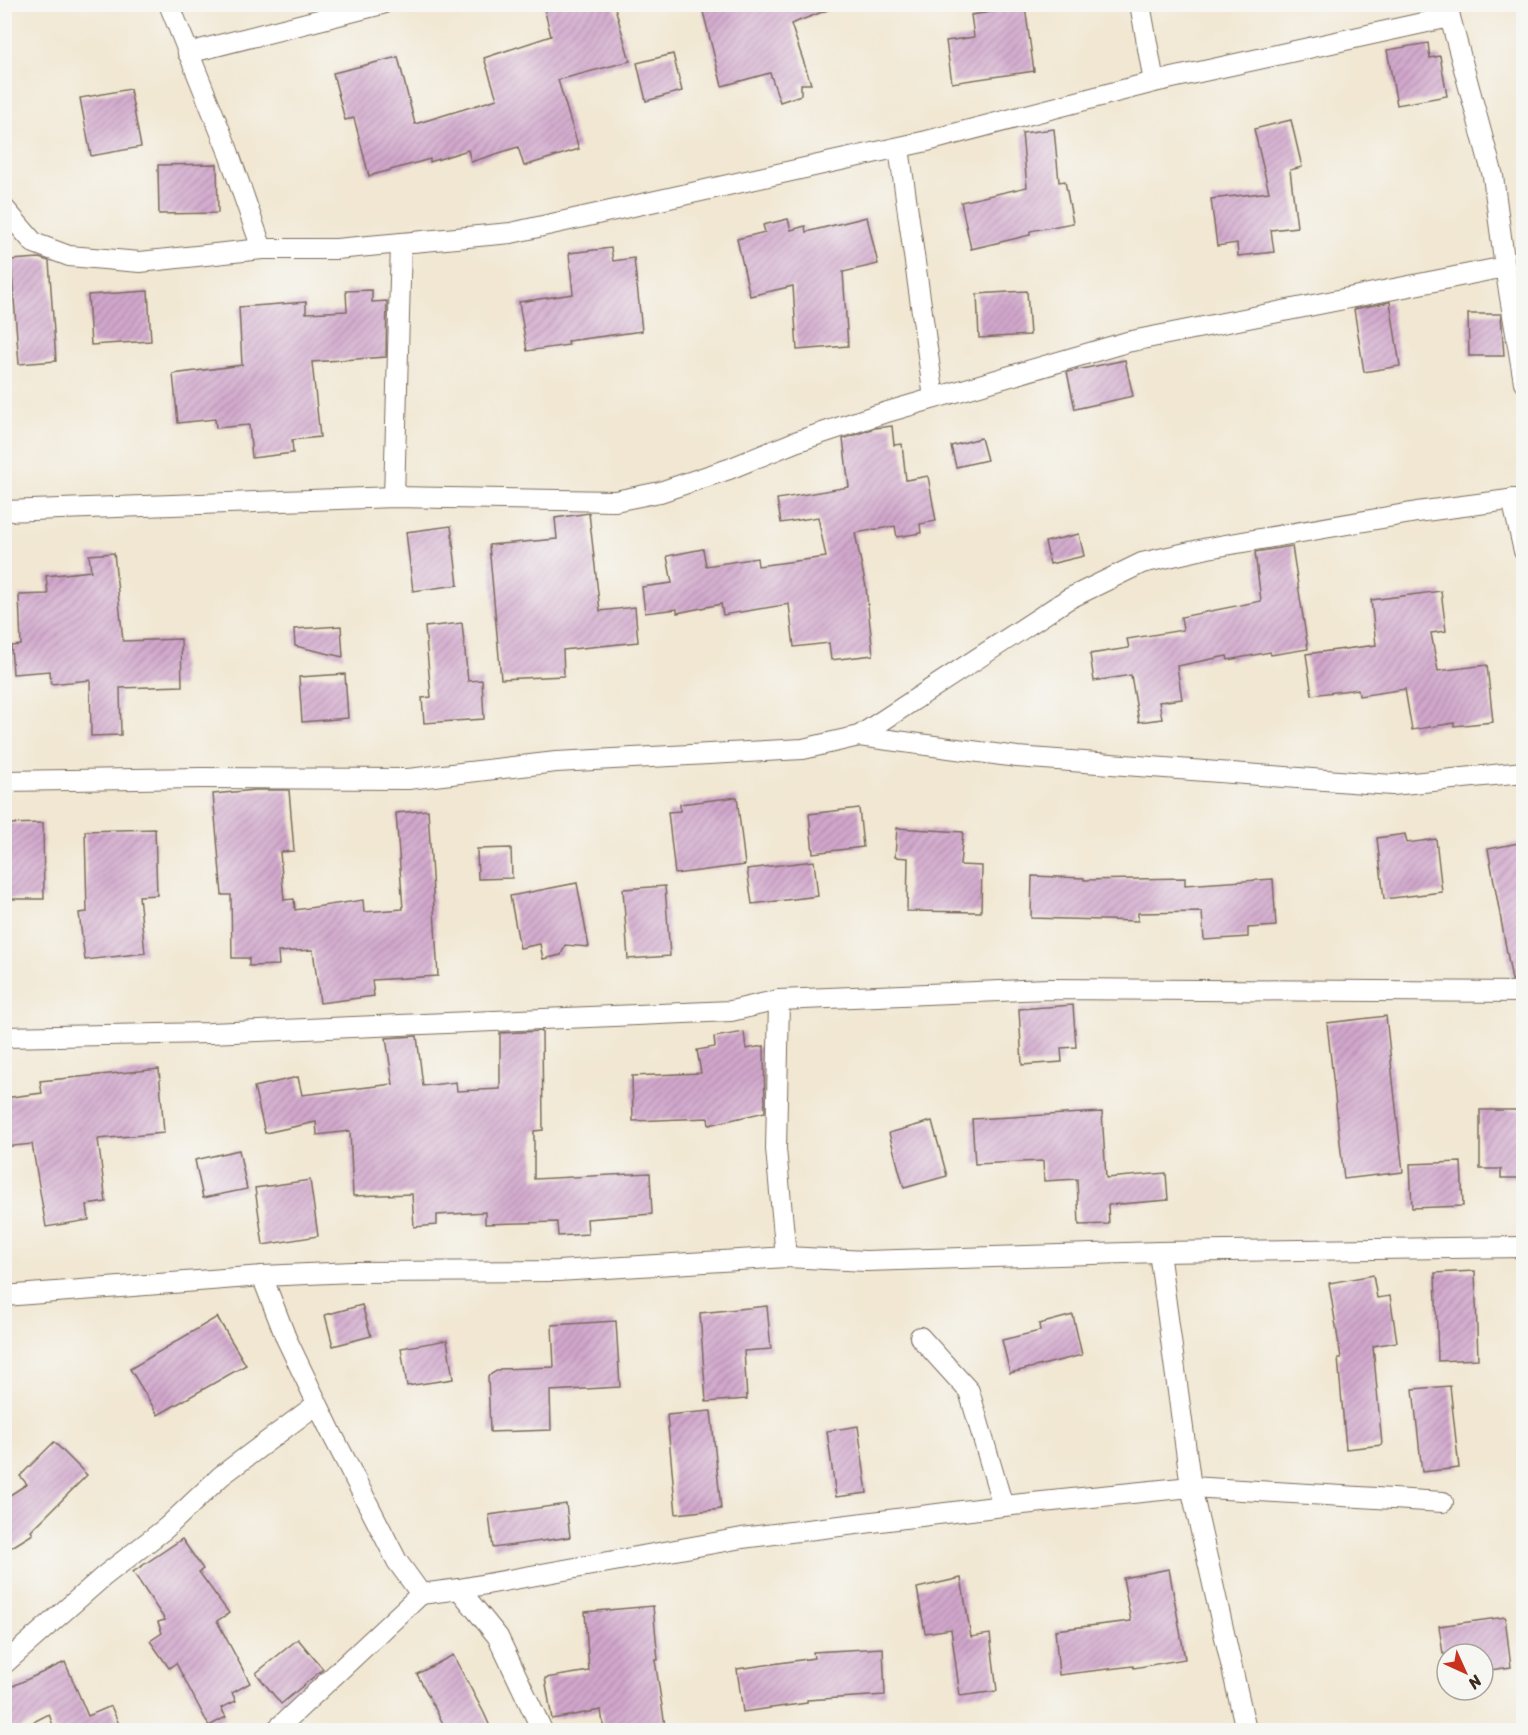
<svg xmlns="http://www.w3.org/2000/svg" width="1528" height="1735" viewBox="0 0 1528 1735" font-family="Sriracha,sans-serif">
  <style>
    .building { fill: url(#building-hatch) }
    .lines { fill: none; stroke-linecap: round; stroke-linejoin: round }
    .street-casing { stroke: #7b6c5d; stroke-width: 22 }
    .street { stroke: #fff; stroke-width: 20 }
  </style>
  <defs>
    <pattern id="building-hatch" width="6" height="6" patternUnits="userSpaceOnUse" patternTransform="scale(1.5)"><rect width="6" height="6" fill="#d2a8cd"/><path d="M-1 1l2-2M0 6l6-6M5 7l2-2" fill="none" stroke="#ac89a6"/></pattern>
  </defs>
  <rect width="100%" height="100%" fill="#f6f6f2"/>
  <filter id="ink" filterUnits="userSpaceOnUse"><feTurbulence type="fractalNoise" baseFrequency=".0167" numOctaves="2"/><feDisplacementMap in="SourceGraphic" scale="12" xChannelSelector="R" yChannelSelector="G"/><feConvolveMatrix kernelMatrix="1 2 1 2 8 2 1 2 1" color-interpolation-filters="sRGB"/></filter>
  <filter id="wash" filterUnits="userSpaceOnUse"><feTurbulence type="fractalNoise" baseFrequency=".008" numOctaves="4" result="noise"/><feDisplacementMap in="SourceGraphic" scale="24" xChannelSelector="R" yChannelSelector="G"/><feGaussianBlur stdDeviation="1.35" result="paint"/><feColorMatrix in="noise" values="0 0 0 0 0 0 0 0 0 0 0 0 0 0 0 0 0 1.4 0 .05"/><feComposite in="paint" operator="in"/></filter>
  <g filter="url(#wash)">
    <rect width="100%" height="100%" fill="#f1e7d2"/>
    <g id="blocks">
      <g class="building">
        <path d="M543 4H614L630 61 558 80 579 149 524 166 518 147 471 162 468 150 430 162V159L369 176 354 118 345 120 333 73 398 57 415 124 497 99 484 58 551 36Z"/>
        <path d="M701 4H838V6L791 24 811 84H801V95L780 102 770 73 722 86Z"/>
        <path d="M1025 7 1034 71 952 83 946 41 974 37 971 15Z"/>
        <path d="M1428 43 1430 58 1440 56 1447 96 1397 105 1387 50Z"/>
        <path d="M673 54 682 91 646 101 637 63Z"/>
        <path d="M130 89 141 147 91 156 80 98Z"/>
        <path d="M1291 120 1302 167 1290 170 1297 227 1271 230 1274 252 1238 256 1237 243 1217 246 1211 199 1269 192 1254 129Z"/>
        <path d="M1054 129 1059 182 1065 181 1073 223 1030 231V235L971 249 961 202 1027 187 1022 133Z"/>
        <path d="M217 164 218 213 159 214 158 165Z"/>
        <path d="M867 217 878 264 843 272 848 346 797 350 793 286 750 296 737 239 765 232 763 225 788 219 791 230 805 226 806 232Z"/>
        <path d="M611 248 613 261 634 258 642 331 568 341 569 345 527 351 519 302 573 294 569 253Z"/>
        <path d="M39 258 49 261 56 361 19 364 11 260Z"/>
        <path d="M372 290V302L387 301 386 357 312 362 320 437 292 440 293 453 252 458 249 425 216 428 215 419 178 423 173 374 242 365 239 307 306 302V313L347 311 346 291Z"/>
        <path d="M148 291 151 341 91 345 88 295Z"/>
        <path d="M1027 291 1030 335 979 338 977 294Z"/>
        <path d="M1390 302 1400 366 1364 372 1354 309Z"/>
        <path d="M1468 314H1501L1504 356H1469Z"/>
        <path d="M1125 360 1133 396 1075 409 1067 372Z"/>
        <path d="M892 426 894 445 902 444 906 480 928 476 936 521 920 524 921 533 897 537 895 526 855 533 866 587 873 655 831 660 829 643 794 647 789 604 723 615 721 604 677 613V609L645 613 642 587 672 583 667 556 703 549 706 566 757 558 758 566 826 557 818 517 781 523 777 499 849 487 843 439 875 428Z"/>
        <path d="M981 438 987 460 956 467 951 446Z"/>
        <path d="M589 513 600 611 635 607 638 642 563 650 564 676 501 679 489 545 557 539 555 518Z"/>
        <path d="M451 526 458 585 413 591 406 532Z"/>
        <path d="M1079 534 1084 556 1050 564 1045 542Z"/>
        <path d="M1292 546 1308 649 1271 655 1270 652 1228 660 1227 656 1177 666 1182 699 1159 702 1162 719 1139 722 1131 675 1094 681 1090 654 1129 648 1127 639 1183 630 1181 617 1261 601 1255 552Z"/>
        <path d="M114 553 123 641 181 639 182 686 120 688 121 735 91 736 90 680 51 684 50 671 13 674 11 646 21 645 19 595 48 594 46 576 91 571 89 555Z"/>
        <path d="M1441 591 1446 631 1431 633 1438 671 1487 665 1493 722 1454 726V723L1412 730 1405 689 1359 696 1358 689 1312 695 1306 654 1376 645 1371 600Z"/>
        <path d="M462 623 468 681 482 680 484 719 424 723 422 698 431 697 425 627Z"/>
        <path d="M341 626 343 657 295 646 294 629Z"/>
        <path d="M345 674 348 718 302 722 299 677Z"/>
        <path d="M255 790H289L294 851 280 852 284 900 294 899 295 910 363 900 364 912 403 909 396 813 428 810 438 976 372 980 374 996 320 1003 313 950 278 952 279 965 249 966V958H232L231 895H222L213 794Z"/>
        <path d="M737 797 745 865 675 874 668 812 680 811V804Z"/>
        <path d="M859 808 863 847 813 853 809 814Z"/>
        <path d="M43 823 44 899H8L7 824Z"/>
        <path d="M897 828 963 832 960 865 982 866 981 912 907 911 908 858 895 857Z"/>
        <path d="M155 829 157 895 139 896 145 953 85 960 79 913 87 912 85 831Z"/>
        <path d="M1405 834 1407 843 1436 839 1442 892 1384 899 1377 838Z"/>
        <path d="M1524 842V980H1512L1488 849Z"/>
        <path d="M511 848 512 878 478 879 477 849Z"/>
        <path d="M814 861 818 896 752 904 747 869Z"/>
        <path d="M1032 876 1084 878V880L1185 878V885L1273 879 1276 926 1248 928V937L1204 940 1202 912 1138 913V921L1031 918Z"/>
        <path d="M577 883 589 947 565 945 561 955 543 959 540 944 520 948 510 896Z"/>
        <path d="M665 886 670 956 628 959 623 889Z"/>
        <path d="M1073 1005 1076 1047 1061 1048 1062 1062 1022 1065 1019 1009Z"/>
        <path d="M1386 1016 1403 1172 1344 1179 1327 1023Z"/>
        <path d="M542 1031 543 1130 534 1131V1179L650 1173 652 1214 587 1219 588 1234 558 1236 557 1222 485 1224V1212L437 1215V1225L414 1227 412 1194 353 1196 350 1131 317 1135 316 1122 265 1133 254 1087 298 1077 302 1095 393 1084 386 1038 417 1036 423 1086 456 1082 457 1091 500 1089V1033Z"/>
        <path d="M744 1032 746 1049 764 1046 765 1112 709 1125 708 1118 633 1121 632 1076 701 1073 697 1050 715 1047 714 1037Z"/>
        <path d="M159 1069 164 1133 98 1139 106 1202 87 1205 89 1220 46 1227 32 1144 4 1147V1098L42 1093 40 1081Z"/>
        <path d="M1480 1110H1524V1178H1501V1169H1480Z"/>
        <path d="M1102 1112 1106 1178 1166 1173 1168 1200 1108 1205 1109 1224 1079 1225 1077 1179 1044 1181 1043 1161 975 1164 972 1119Z"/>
        <path d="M932 1121 947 1176 904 1188 889 1133Z"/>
        <path d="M239 1150 247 1189 203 1198 195 1160Z"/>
        <path d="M1461 1162 1463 1206 1412 1208 1410 1164Z"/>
        <path d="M310 1180 318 1236 263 1245 255 1188Z"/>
        <path d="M1475 1271 1478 1359 1438 1361 1435 1273Z"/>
        <path d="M1373 1275 1377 1298 1390 1296 1397 1342 1373 1346 1382 1445 1346 1449 1338 1358H1341L1329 1283Z"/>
        <path d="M362 1305 371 1336 333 1346 325 1315Z"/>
        <path d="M767 1306 771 1349 744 1351 747 1399 706 1402 700 1313Z"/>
        <path d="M1073 1315 1082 1355 1010 1373 1002 1340 1040 1331 1039 1324Z"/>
        <path d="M217 1317 246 1365 158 1415 130 1369Z"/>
        <path d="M616 1321 620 1387 550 1391 551 1430 490 1432 488 1376 500 1369 554 1367 552 1325Z"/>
        <path d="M447 1340 453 1379 407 1386 401 1348Z"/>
        <path d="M1450 1386 1459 1468 1422 1472 1413 1389Z"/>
        <path d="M711 1411 721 1509 676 1514 667 1415Z"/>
        <path d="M858 1426 867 1493 836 1497 827 1431Z"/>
        <path d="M54 1442 87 1475 31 1531 33 1534 4 1552V1499L27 1484 20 1476Z"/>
        <path d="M566 1504 570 1537 493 1548 489 1515Z"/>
        <path d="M182 1539 203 1569 199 1572 229 1613 217 1621 250 1683 232 1693 236 1701 221 1708 226 1717 209 1726 176 1663 169 1668 150 1641 162 1633 158 1622 165 1620 133 1572Z"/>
        <path d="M1169 1569 1185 1659 1134 1668 1133 1666 1059 1675 1055 1630 1131 1621 1123 1578Z"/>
        <path d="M961 1578 971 1637 990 1634 997 1691 960 1696 951 1629 925 1633 917 1588Z"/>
        <path d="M653 1606 658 1660H655L665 1726 635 1731H604L601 1710 552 1719 545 1678 589 1671 585 1612Z"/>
        <path d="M1505 1617 1511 1667 1483 1671V1654H1443L1439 1626Z"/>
        <path d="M298 1639 323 1669 281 1704 256 1673Z"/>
        <path d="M883 1648 885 1695 807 1700V1703L743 1712 737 1669 814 1658 813 1652Z"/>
        <path d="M453 1655 484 1713 492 1731H447L417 1674Z"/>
        <path d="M65 1662 88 1716 111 1706 122 1731H55L49 1714 16 1731H4V1690Z"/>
      </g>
    </g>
  </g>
  <g filter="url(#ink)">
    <use href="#blocks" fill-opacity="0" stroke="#7b6c5d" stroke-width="1.5"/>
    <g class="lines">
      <defs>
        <g id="street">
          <path d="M169 4 227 148 262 249"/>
          <path d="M1140 4 1154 82"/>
          <path d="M1447 6 1493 176 1505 267 1524 382"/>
          <path d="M188 53 382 4"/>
          <path d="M899 148 934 398"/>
          <path d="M4 208 34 243 69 256 140 262 262 249H336L511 233 927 141 1154 82 1450 17"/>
          <path d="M394 497 401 243"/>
          <path d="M1512 499 1524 551"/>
          <path d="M4 511 394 497 615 501 660 492 729 469 795 442 877 415 1127 342 1505 267"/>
          <path d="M859 736 1017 757 1392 785 1524 772"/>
          <path d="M4 781 200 778 408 779 556 762 803 749 859 736 1068 599 1142 563 1208 548 1417 512 1524 498"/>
          <path d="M779 1000 776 1149 786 1257"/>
          <path d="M4 1037 210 1033 731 1011 779 1000 1048 989 1524 992"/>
          <path d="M1159 1252 1191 1487 1246 1730"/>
          <path d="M262 1276 286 1338 332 1434 397 1561 421 1594 459 1589 498 1637 542 1730"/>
          <path d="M4 1296 262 1276 353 1272 558 1271 786 1257 866 1261 1159 1252 1524 1247"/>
          <path d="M920 1337 969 1391 1003 1506"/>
          <path d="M459 1589 742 1538 1003 1506 1191 1487 1443 1502"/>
          <path d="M4 1664 104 1576 166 1528 221 1476 317 1404"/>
          <path d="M276 1730 421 1594"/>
        </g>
      </defs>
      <use href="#street" class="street-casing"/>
      <use href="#street" class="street"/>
    </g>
  </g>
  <rect width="1528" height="1735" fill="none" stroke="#f6f6f2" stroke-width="24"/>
  <g transform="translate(1465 1672) rotate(135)"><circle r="28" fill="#f6f6f2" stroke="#aba49d" stroke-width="1.5"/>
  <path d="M0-4.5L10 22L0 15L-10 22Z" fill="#c8321e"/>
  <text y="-9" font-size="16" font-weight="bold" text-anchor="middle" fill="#3b2a1e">N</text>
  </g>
</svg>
